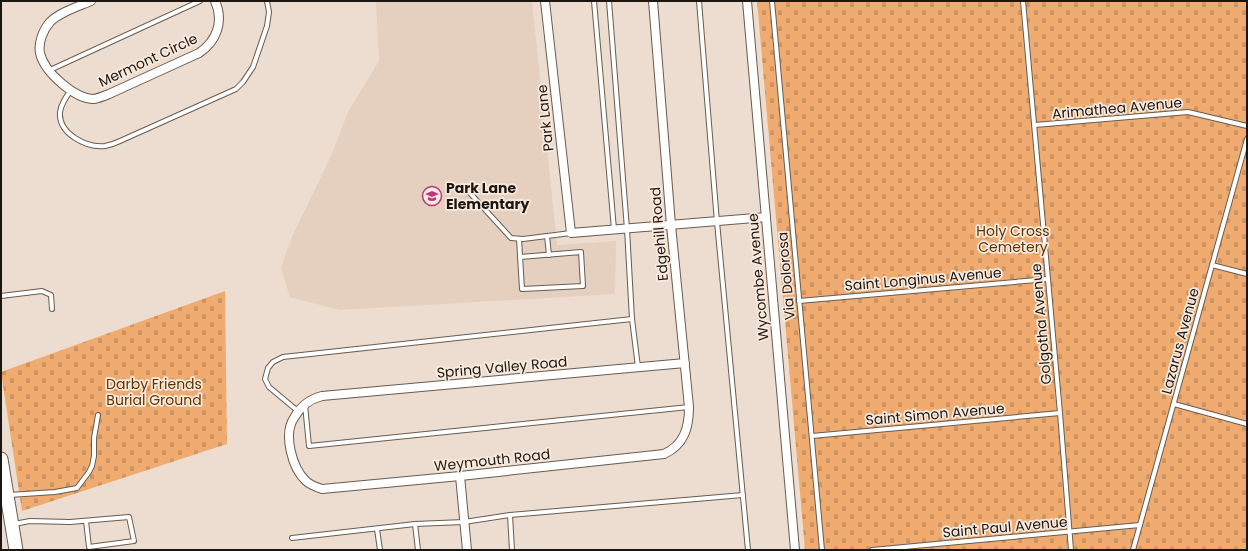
<svg xmlns="http://www.w3.org/2000/svg" width="1248" height="551" viewBox="0 0 1248 551" font-family="Poppins,sans-serif">
  <style>
    .built { fill: #e5cfbe }
    .cemetery { fill: url(#cemetery-stones) }
    .lines { fill: none; stroke-linecap: round; stroke-linejoin: round }
    .lane-casing { stroke: #685b50; stroke-width: 6 }
    .street-casing { stroke: #685b50; stroke-width: 10 }
    .primary-casing { stroke: #685b50; stroke-width: 15 }
    .lane { stroke: #fff; stroke-width: 4 }
    .street { stroke: #fff; stroke-width: 8 }
    .primary { stroke: #fff; stroke-width: 13 }
    .labels { text-anchor: middle; stroke-width: 3.5; stroke-linejoin: round; paint-order: stroke }
    .street-label { font-size: 14px; fill: #1c1612; stroke: #f9eadd }
    .poi-label { font-size: 14px; font-weight: bold; fill: #1c1612; stroke: #f9eadd; text-anchor: start }
    .park-label { font-size: 14px; fill: #5f3300; stroke: #f9eadd }
  </style>
  <defs>
    <pattern id="cemetery-stones" width="16" height="16" patternUnits="userSpaceOnUse"><rect width="16" height="16" fill="#f0ac70"/><path d="M2 7V4a2 2 0 0 1 4 0v3zM10 15v-3a2 2 0 0 1 4 0v3z" fill="#cd9360"/></pattern>
  </defs>
  <rect width="100%" height="100%" fill="#ecddd0"/>
  <path class="built" d="M376 1H532L557 245 616 241 615 294 340 310 290 297 281 268 291 239 332 154 348 112 379 61Z"/>
  <g class="cemetery">
    <path d="M757 1H1247V550H805Z"/>
    <path d="M225 291 227 444 22 511 1 372Z"/>
  </g>
  <g class="lines">
    <defs>
      <g id="lane">
        <path d="M594 1 614 229"/>
        <path d="M609 1 627 229 632 319 638 367"/>
        <path d="M699 1 717 222 748 550"/>
        <path d="M772 1 822 550"/>
        <path d="M1023 1 1060 413 1071 550"/>
        <path d="M50 70 200 1"/>
        <path d="M71 90C66 97 61 104 60 112 58 134 87 148 105 146 110 145 116 143 120 141L236 89 243 82 253 67 267 26 269 12 267 1"/>
        <path d="M1035 125 1188 112 1247 126"/>
        <path d="M469 192 511 238 523 239 571 233"/>
        <path d="M547 236 549 255"/>
        <path d="M519 239 522 289 583 286 581 252 520 257"/>
        <path d="M1212 265 1247 274"/>
        <path d="M1 296 42 291 51 295 52 309"/>
        <path d="M799 301 1048 279"/>
        <path d="M1174 404 1247 424"/>
        <path d="M305 405 309 446 689 407"/>
        <path d="M299 412 269 387 265 379 268 368 273 362 283 357 632 319"/>
        <path d="M812 436 1060 413"/>
        <path d="M9 495 55 492 77 488 89 472 92 466 94 456V438L98 415"/>
        <path d="M510 515 512 550"/>
        <path d="M14 524 30 521 70 522 129 517 134 541 89 547 86 521"/>
        <path d="M415 524 418 550"/>
        <path d="M377 529 380 550"/>
        <path d="M292 538 415 524 464 522 510 515 743 495"/>
        <path d="M872 550 1140 525"/>
        <path d="M1133 550 1247 139"/>
      </g>
      <g id="street">
        <path d="M91 1C77 7 60 12 50 22 43 30 38 43 40 53 44 72 75 99 94 99 99 98 104 96 109 94L199 53C217 41 224 21 215 1"/>
        <path d="M545 1 571 233 766 217"/>
        <path d="M653 1 671 225 689 407C689 428 684 445 664 454L460 476 322 489C316 487 310 485 306 481 292 468 283 434 294 418 300 407 310 399 322 396L685 363"/>
        <path d="M747 1 795 550"/>
        <path d="M460 476 467 550"/>
      </g>
      <path id="primary" d="M1 459 16 550"/>
    </defs>
    <use href="#lane" class="lane-casing"/>
    <use href="#street" class="street-casing"/>
    <use href="#primary" class="primary-casing"/>
    <use href="#lane" class="lane"/>
    <use href="#street" class="street"/>
    <use href="#primary" class="primary"/>
  </g>
  <defs>
    <symbol id="school-ring" viewBox="-11 -11 22 22"><circle r="9.5" fill="#f9eadd" stroke="#bb377d" stroke-width="1.5"/><path d="M0-5L7-2L0 1L-7-2ZM-4 1L0 2.5L4 1V4Q0 6-4 4Z" fill="#bb377d"/></symbol>
  </defs>
  <g fill-rule="evenodd">
    <use href="#school-ring" x="421" y="185" width="22" height="22"/>
  </g>
  <g class="labels">
    <g class="street-label">
      <text transform="translate(148 60) rotate(-25)" y="5">Mermont Circle</text>
      <text transform="translate(1117 108) rotate(-5)" y="5">Arimathea Avenue</text>
      <text transform="translate(545 118) rotate(-96)" y="5">Park Lane</text>
      <text transform="translate(659 234) rotate(-95)" y="5">Edgehill Road</text>
      <text transform="translate(786 276) rotate(-95)" y="5">Via Dolorosa</text>
      <text transform="translate(758 277) rotate(-95)" y="5">Wycombe Avenue</text>
      <text transform="translate(923 279) rotate(-5)" y="5">Saint Longinus Avenue</text>
      <text transform="translate(1041 324) rotate(-95)" y="5">Golgotha Avenue</text>
      <text transform="translate(1180 341) rotate(-75)" y="5">Lazarus Avenue</text>
      <text transform="translate(502 367) rotate(-5)" y="5">Spring Valley Road</text>
      <text transform="translate(935 414) rotate(-5)" y="5">Saint Simon Avenue</text>
      <text transform="translate(492 460) rotate(-6)" y="5">Weymouth Road</text>
      <text transform="translate(1005 527) rotate(-5)" y="5">Saint Paul Avenue</text>
    </g>
    <g class="poi-label">
      <text x="446" y="193">Park Lane<tspan x="446" dy="16">Elementary</tspan></text>
    </g>
    <g class="park-label">
      <text x="1013" y="236">Holy Cross<tspan x="1013" dy="16">Cemetery</tspan></text>
      <text x="154" y="389">Darby Friends<tspan x="154" dy="16">Burial Ground</tspan></text>
    </g>
  </g>
  <rect width="1248" height="551" fill="none" stroke="#1c1612" stroke-width="4"/>
</svg>
